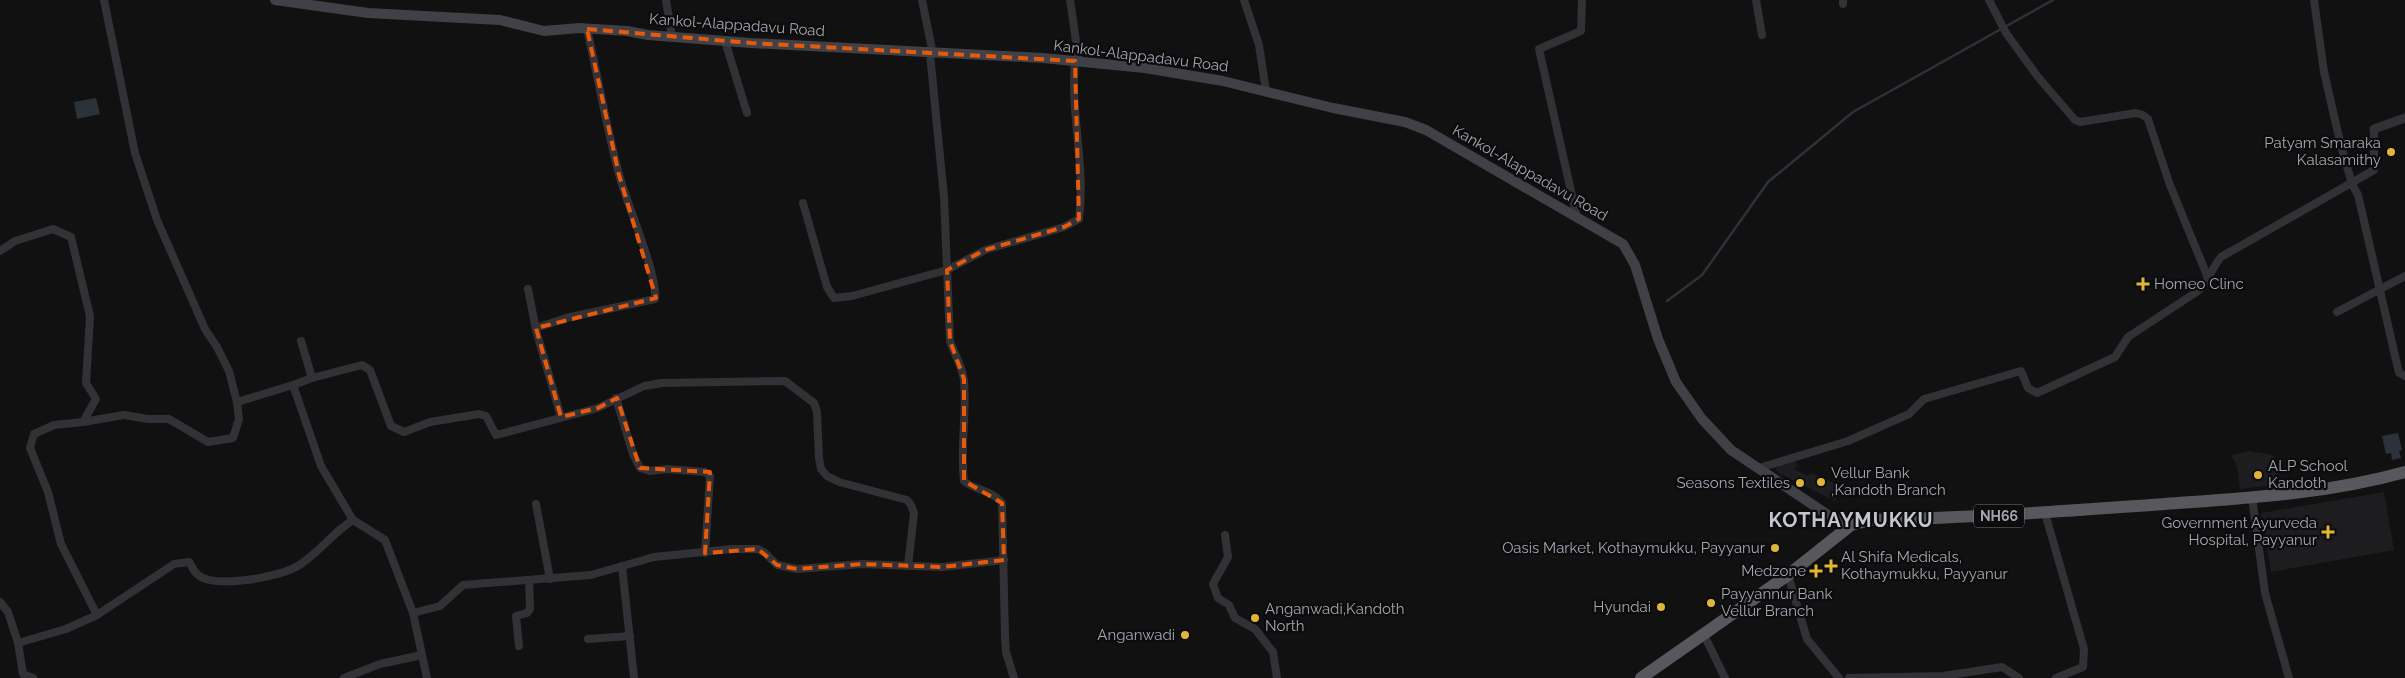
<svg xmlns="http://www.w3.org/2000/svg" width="2405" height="678" viewBox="0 0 2405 678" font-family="Raleway,sans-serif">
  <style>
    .built { fill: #1d1d1f }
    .water { fill: #2b3239 }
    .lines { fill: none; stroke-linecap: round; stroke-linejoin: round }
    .stream { stroke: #2b3239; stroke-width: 2.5 }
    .minor { stroke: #323236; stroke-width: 8 }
    .tertiary { stroke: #323236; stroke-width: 9 }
    .secondary { stroke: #404146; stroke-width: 10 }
    .trunk { stroke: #56585e; stroke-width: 12 }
    .marked { fill: none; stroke: #e8590c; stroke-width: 4; stroke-dasharray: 10 6; stroke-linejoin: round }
    .poi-dot { fill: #e1b539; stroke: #0c0c0d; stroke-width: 2 }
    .labels { text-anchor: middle; stroke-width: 4.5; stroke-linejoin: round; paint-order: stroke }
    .shield { fill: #0c0c0d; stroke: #767880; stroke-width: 1 }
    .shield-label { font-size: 14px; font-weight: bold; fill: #a3a6b1 }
    .street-label { font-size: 15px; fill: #a3a6b1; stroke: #0c0c0d }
    .poi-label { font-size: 15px; fill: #a3a6b1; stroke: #0c0c0d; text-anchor: end }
    .district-label { font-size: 20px; font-weight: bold; letter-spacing: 1px; fill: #c3c6ce; stroke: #0c0c0d }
  </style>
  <rect width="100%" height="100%" fill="#111112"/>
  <g class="built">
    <path d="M2249 451 2273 455 2282 484 2240 489 2237 467 2233 458 2230 456Z"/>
    <path d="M1793 459 1798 466 1794 468 1796 470 1808 476 1810 473 1819 476 1822 482 1824 483 1826 479 1841 487 1835 501 1778 473 1774 466Z"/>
    <path d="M2384 492 2394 550 2271 572 2261 513Z"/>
  </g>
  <g class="water">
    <path d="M96 98 100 114 77 119 74 102Z"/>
    <path d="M2398 433 2402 450 2399 451 2401 458 2392 460 2391 453 2386 454 2382 436Z"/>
  </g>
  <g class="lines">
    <path class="stream" d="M1667 301 1702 275 1768 182 1853 112 2053 0"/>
    <g class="minor">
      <path d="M104 0 135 153 157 220 205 329 217 347 229 371 237 402 293 385 321 466 353 520 385 540 413 613 427 678"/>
      <path d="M666 0 672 36"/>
      <path d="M922 0 933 54"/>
      <path d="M1070 0 1079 62"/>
      <path d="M1244 0 1259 45 1266 91"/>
      <path d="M1756 0 1762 35"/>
      <path d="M1843 0V4"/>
      <path d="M1989 0 2006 33 2038 77 2075 120 2080 122 2136 113 2143 115 2148 119 2170 185 2208 278"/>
      <path d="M2314 0 2324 72 2341 146 2352 184 2358 195 2399 373 2405 376"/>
      <path d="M725 41 747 113"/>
      <path d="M930 54 944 197 950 341C954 354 962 365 964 380 967 414 960 448 964 481 976 491 992 490 1002 503L1005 636 1006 652 1014 678"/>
      <path d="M803 203 827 287 834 298 852 296 947 270 985 250 1064 227 1079 219C1086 167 1070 113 1075 61"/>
      <path d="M1577 218 1539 49 1581 31 1582 0"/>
      <path d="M0 251 15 241 53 229 71 237 90 316 86 383 96 399 83 422 54 425 34 434 30 448 48 492 61 544 97 615 66 629 18 643 23 674 33 678"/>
      <path d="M528 289 536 330 561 417"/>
      <path d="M2337 312 2405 276"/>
      <path d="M536 328 566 318 655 299C658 274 626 203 619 174 606 126 598 77 587 29"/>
      <path d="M301 341 312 378"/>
      <path d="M293 385 312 378 362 365 370 370 391 426 404 432 430 422 479 414 486 416 496 435 598 408 644 386 662 383 785 381 814 403 817 412 819 458 821 469 827 476 839 482 907 500 911 505 914 513 908 566"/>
      <path d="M616 398 633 454 640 468 650 471 667 469 705 472 710 476 705 553"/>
      <path d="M83 422 124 415 148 419H169L208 442 233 438 239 419 237 402"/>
      <path d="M1759 468 1848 441 1909 414 1924 399 2021 371 2028 388 2037 393 2115 357 2128 337 2198 291C2208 282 2212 268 2221 257L2374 170V129"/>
      <path d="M2252 497 2265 593 2289 678"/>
      <path d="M536 504 550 579"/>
      <path d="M2045 513 2084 649 2083 667 2056 678"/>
      <path d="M1225 535 1228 557 1213 584 1218 598 1229 605 1235 618 1255 629 1273 652 1277 678"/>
      <path d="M622 566 634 678"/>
      <path d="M1788 575 1807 639 1839 678"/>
      <path d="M0 602 8 612 18 643"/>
      <path d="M413 613 440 606 463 585 591 575 654 557 732 549H758L765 553 777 565 797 569 862 564 942 567 1004 560"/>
      <path d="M97 615 174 564 189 562C192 566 194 572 198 575 215 589 278 577 296 567 317 555 332 533 353 520"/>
      <path d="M1704 635 1725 678"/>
      <path d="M588 639 630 636"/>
      <path d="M519 646 516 616 527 613 530 609 529 580"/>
      <path d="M344 678 380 664 422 655"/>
      <path d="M1849 678 1943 676 2002 667 2019 678"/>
    </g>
    <path class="tertiary" d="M2374 129 2405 118"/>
    <path class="secondary" d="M275 0 368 13 500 20 544 31 579 28 627 31 648 35 751 43 1043 58 1145 68 1223 81 1333 108 1405 122 1426 130 1623 244 1635 265 1658 339 1676 382 1702 419 1731 450 1828 515 1851 525"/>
    <path class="trunk" d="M1641 678 1788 575 1851 525 1870 520C1969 518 2067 511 2165 504 2246 498 2326 494 2405 472"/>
  </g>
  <path class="marked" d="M587 29 751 43 1075 61 1079 219 1064 227 985 250 947 270 950 341 964 379V481L1002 503 1004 560 942 567 862 564 797 569 777 565 758 549 705 553 710 472 640 468 617 398 598 408 561 417 536 328 656 298 619 175Z"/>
  <g class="poi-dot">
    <circle cx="2391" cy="152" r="5"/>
    <path d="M2140.5 276.5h5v5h5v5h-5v5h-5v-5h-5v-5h5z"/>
    <circle cx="2258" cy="475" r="5"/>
    <circle cx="1821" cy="482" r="5"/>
    <circle cx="1800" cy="483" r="5"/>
    <path d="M2325.5 524.5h5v5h5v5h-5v5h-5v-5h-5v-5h5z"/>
    <circle cx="1775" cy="548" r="5"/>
    <path d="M1828.5 558.5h5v5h5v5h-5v5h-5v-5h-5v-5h5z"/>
    <path d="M1813.5 563.5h5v5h5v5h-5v5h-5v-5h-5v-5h5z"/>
    <circle cx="1711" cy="603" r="5"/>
    <circle cx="1661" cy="607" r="5"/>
    <circle cx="1255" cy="618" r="5"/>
    <circle cx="1185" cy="635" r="5"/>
  </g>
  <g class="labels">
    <rect class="shield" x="1974" y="504.5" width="50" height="23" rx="4"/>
    <g class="shield-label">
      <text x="1999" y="521">NH66</text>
    </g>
    <g class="street-label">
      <text transform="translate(737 25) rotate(4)" y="5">Kankol-Alappadavu Road</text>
      <text transform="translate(1141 56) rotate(7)" y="5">Kankol-Alappadavu Road</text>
      <text transform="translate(1530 173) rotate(30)" y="5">Kankol-Alappadavu Road</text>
    </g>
    <g class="poi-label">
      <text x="2381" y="148">Patyam Smaraka<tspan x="2381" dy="17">Kalasamithy</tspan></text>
      <text x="2154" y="289" text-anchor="start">Homeo Clinc</text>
      <text x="2268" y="471" text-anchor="start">ALP School<tspan x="2268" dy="17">Kandoth</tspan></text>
      <text x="1831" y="478" text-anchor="start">Vellur Bank<tspan x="1831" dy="17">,Kandoth Branch</tspan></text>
      <text x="1790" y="488">Seasons Textiles</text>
      <text x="2317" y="528">Government Ayurveda<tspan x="2317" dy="17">Hospital, Payyanur</tspan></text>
      <text x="1765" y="553">Oasis Market, Kothaymukku, Payyanur</text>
      <text x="1841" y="562" text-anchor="start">Al Shifa Medicals,<tspan x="1841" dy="17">Kothaymukku, Payyanur</tspan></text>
      <text x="1806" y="576">Medzone</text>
      <text x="1721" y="599" text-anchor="start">Payyannur Bank<tspan x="1721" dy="17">Vellur Branch</tspan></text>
      <text x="1651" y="612">Hyundai</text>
      <text x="1265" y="614" text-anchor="start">Anganwadi,Kandoth<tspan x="1265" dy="17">North</tspan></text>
      <text x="1175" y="640">Anganwadi</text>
    </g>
    <g class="district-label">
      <text x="1851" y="527">KOTHAYMUKKU</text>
    </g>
  </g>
</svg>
